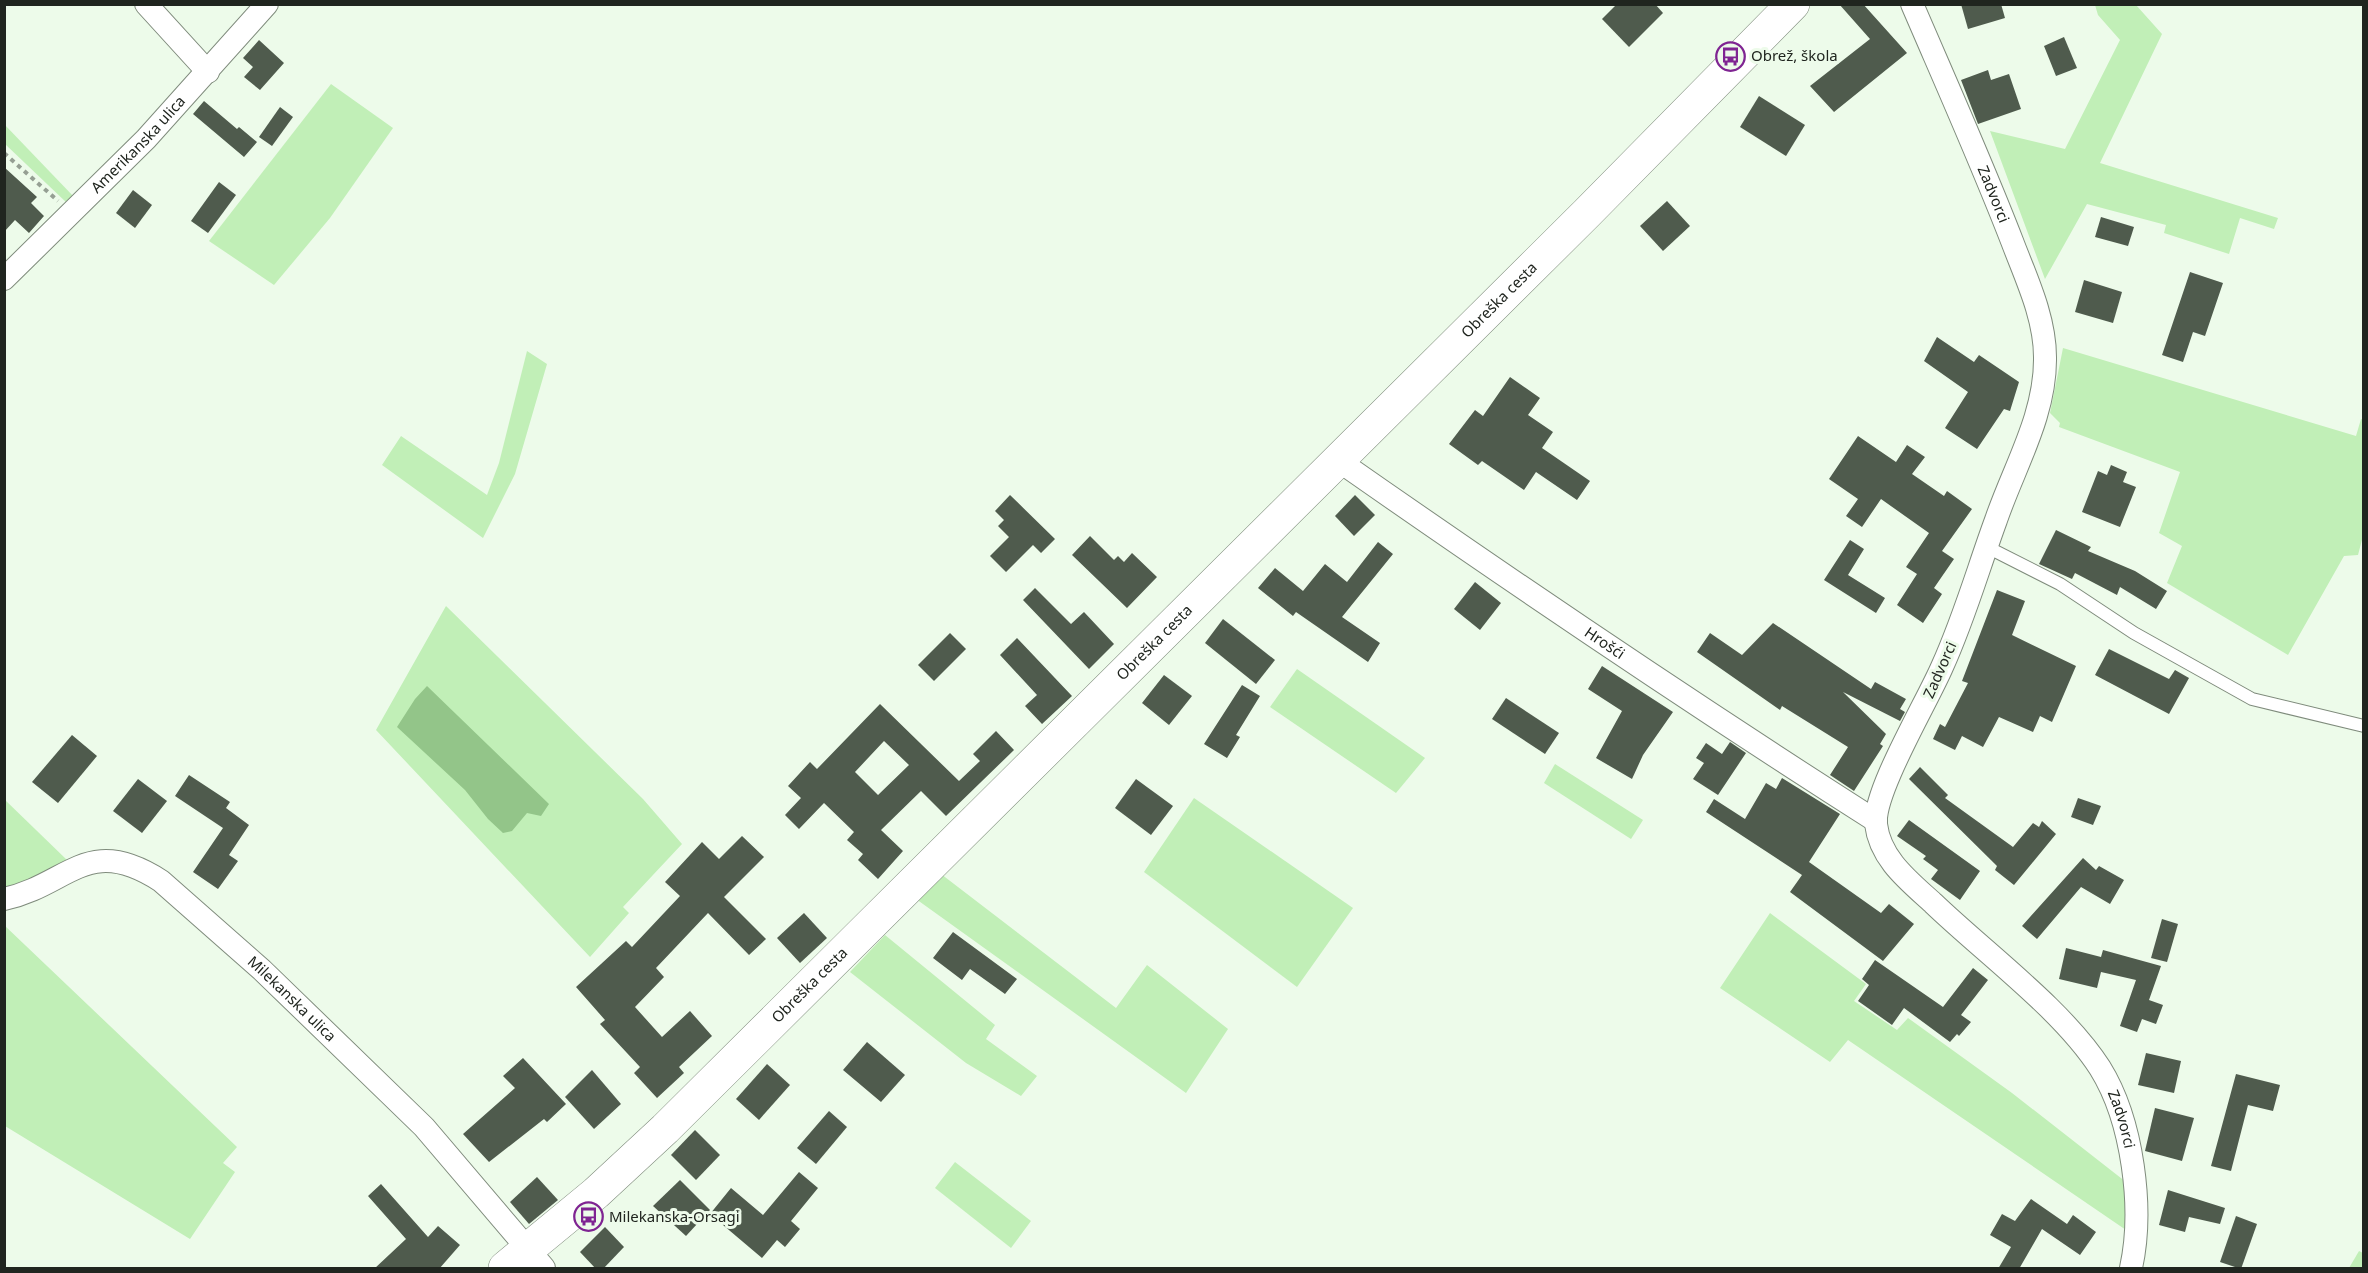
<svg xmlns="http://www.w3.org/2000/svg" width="2368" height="1273" viewBox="0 0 2368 1273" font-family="'Noto Sans',sans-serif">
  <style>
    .green { fill: #c1efb7 }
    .water { fill: #93c589 }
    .building { fill: #4f5b4d; fill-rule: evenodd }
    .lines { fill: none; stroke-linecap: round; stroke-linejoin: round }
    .service-casing { stroke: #7f8b7c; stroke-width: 14 }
    .minor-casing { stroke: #7f8b7c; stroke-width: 24 }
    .secondary-casing { stroke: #7f8b7c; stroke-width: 34 }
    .path { stroke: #959f93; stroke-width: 4; stroke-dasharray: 4.5 4.5; stroke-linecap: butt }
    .service { stroke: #fff; stroke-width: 12 }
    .minor { stroke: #fff; stroke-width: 22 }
    .secondary { stroke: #fff; stroke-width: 33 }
    .labels { text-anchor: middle; stroke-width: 6; stroke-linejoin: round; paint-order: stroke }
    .poi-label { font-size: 15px; fill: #20251f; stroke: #edfbea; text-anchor: start }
    .street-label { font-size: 15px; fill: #20251f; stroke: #edfbea }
  </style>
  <rect width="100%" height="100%" fill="#edfbea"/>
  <g class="green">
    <path d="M2095 5H2136L2162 34 2100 163 2278 218 2274 229 2240 218 2229 254 2164 233 2166 225 2087 204 2045 279 1990 131 2065 149 2120 40 2098 15Z"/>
    <path d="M331 84 393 128 330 218 274 285 209 241Z"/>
    <path d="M4 124 74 197 68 204 5 144Z"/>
    <path d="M2063 348 2356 436 2361 419 2363 420 2364 532 2358 555 2344 556 2288 655 2167 583 2182 546 2159 533 2180 472 2059 427 2060 423 2050 413Z"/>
    <path d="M527 351 547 364 515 474 483 538 382 465 401 436 487 495 499 463Z"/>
    <path d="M446 606 643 799 682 844 623 907 629 913 590 957 376 730Z"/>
    <path d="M1297 669 1425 758 1396 793 1270 707Z"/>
    <path d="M1555 764 1643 820 1631 839 1544 783Z"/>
    <path d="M1194 798 1353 908 1297 987 1144 872Z"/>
    <path d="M4 799 67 860 19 884 4 888Z"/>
    <path d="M941 874 1116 1008 1147 965 1228 1029 1186 1093 916 899Z"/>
    <path d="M1770 913 1866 984 1854 1001 1897 1030 1908 1018 2012 1093 2126 1182V1230L1848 1040 1830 1062 1720 988Z"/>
    <path d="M4 925 237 1147 223 1163 235 1172 190 1239 5 1126Z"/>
    <path d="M885 935 995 1025 986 1039 1037 1076 1021 1096 966 1063 850 972Z"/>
    <path d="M955 1162 1031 1221 1011 1248 935 1188Z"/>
    <path d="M2359 1251 2363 1253V1268H2349Z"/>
  </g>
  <path class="water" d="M427 686 549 804 541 816 527 813 512 831 503 833 488 819 465 790 397 727 415 699Z"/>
  <g class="building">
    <path d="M1617 4H1655L1663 13 1629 47 1602 19Z"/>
    <path d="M1839 4H1863L1907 53 1834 112 1810 86 1870 39Z"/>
    <path d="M1961 4H2001L2005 18 1968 29Z"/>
    <path d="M2064 37 2077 68 2056 76 2044 46Z"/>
    <path d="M259 40 284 63 260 90 244 77 253 67 243 58Z"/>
    <path d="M1988 70 1991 80 2009 74 2021 109 1978 124 1961 80Z"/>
    <path d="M1759 96 1805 125 1786 156 1740 127Z"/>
    <path d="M204 101 237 129 239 127 257 142 244 157 193 114Z"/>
    <path d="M280 107 293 117 272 146 259 137Z"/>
    <path d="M4 167 37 197 31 203 44 216 29 233 15 220 4 232Z"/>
    <path d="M219 182 236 195 208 233 191 221Z"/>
    <path d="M133 190 152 205 135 228 116 213Z"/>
    <path d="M1667 201 1690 226 1663 251 1640 226Z"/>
    <path d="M2101 217 2134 227 2128 246 2095 237Z"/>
    <path d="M2190 272 2223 283 2205 336 2193 332 2183 362 2162 355Z"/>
    <path d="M2084 280 2122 292 2113 323 2075 312Z"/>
    <path d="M1937 337 1974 362 1979 355 2019 382 2010 411 2004 409 1977 449 1945 428 1968 392 1924 361Z"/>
    <path d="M1510 377 1540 398 1528 415 1553 432 1542 448 1590 481 1577 500 1536 472 1524 490 1482 461 1478 465 1449 444 1475 410 1483 416Z"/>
    <path d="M1858 436 1896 462 1907 445 1925 457 1912 474 1944 496 1947 491 1972 509 1942 551 1954 559 1934 588 1942 594 1923 623 1897 605 1917 574 1906 567 1929 533 1881 499 1862 527 1846 516 1858 499 1829 479Z"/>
    <path d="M2111 465 2127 472 2123 482 2136 487 2120 527 2082 512 2098 471 2107 475Z"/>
    <path d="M1010 495 1055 539 1041 553 1033 545 1006 572 990 556 1009 537 998 526 1004 520 995 511Z"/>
    <path d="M1355 495 1375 515 1354 536 1335 516Z"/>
    <path d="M2056 530 2091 547 2088 551 2135 571 2167 591 2156 609 2120 587 2117 595 2075 573 2072 579 2039 564Z"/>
    <path d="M1090 536 1114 560 1118 556 1124 562 1132 553 1157 577 1127 608 1072 555Z"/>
    <path d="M1850 540 1864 549 1848 575 1885 598 1876 613 1824 580Z"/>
    <path d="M1378 542 1393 554 1342 617 1380 643 1368 662 1296 612 1293 616 1258 588 1275 568 1303 591 1325 564 1347 582Z"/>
    <path d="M1475 582 1501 603 1480 630 1454 609Z"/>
    <path d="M1035 588 1071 624 1084 612 1114 644 1089 669 1023 600Z"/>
    <path d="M1997 590 2025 601 2012 635 2076 666 2052 722 2040 716 2033 732 1999 717 1983 747 1962 736 1955 750 1933 739 1940 724 1945 727 1968 683 1962 681Z"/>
    <path d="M1223 619 1275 660 1256 684 1205 643Z"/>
    <path d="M1773 623 1871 689 1875 682 1906 699 1900 709 1905 712 1900 721 1843 692 1886 734 1880 744 1883 746 1854 791 1830 775 1848 747 1782 706 1780 710 1697 652 1710 633 1742 655Z"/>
    <path d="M950 633 966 649 934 681 918 665Z"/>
    <path d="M1017 638 1072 696 1042 724 1025 706 1037 695 1000 655Z"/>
    <path d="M2109 649 2169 679 2175 670 2189 678 2169 714 2095 675Z"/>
    <path d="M1602 666 1673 712 1643 755 1632 779 1596 758 1622 711 1588 689Z"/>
    <path d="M1164 675 1192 696 1169 725 1142 703Z"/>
    <path d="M1242 685 1260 696 1236 735 1240 737 1227 758 1204 744Z"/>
    <path d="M1506 698 1559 733 1545 754 1492 719Z"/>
    <path d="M880 704 959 781 980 761 973 754 996 731 1014 750 946 816 921 791 881 830 903 851 878 879 858 860 863 854 847 840 854 832 824 803 799 829 785 815 801 798 788 786 810 762 817 769ZM884 741 909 765 878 795 855 772Z"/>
    <path d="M72 735 97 756 58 803 32 782Z"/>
    <path d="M1730 742 1746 753 1718 795 1693 779 1704 763 1696 758 1706 743 1722 754Z"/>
    <path d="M1920 767 1948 795 1945 798 2013 847 2033 823 2039 827 2042 821 2056 834 2014 885 1995 870 1997 866 1909 779Z"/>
    <path d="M189 775 230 802 226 808 249 825 229 855 238 861 218 889 193 872 223 828 175 796Z"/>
    <path d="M1782 778 1840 814 1809 862 1881 913 1889 904 1914 924 1883 961 1790 892 1802 875 1706 812 1714 799 1745 819 1766 783 1776 789Z"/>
    <path d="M138 779 167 801 142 833 113 811Z"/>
    <path d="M1136 779 1173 806 1151 835 1115 808Z"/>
    <path d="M2078 798 2101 806 2093 825 2071 817Z"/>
    <path d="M1909 820 1980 871 1960 900 1931 879 1938 870 1923 859 1926 856 1897 836Z"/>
    <path d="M742 836 764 857 724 897 766 939 749 955 708 913 656 968 664 977 635 1007 662 1037 690 1011 712 1036 679 1067 684 1073 657 1098 634 1073 640 1067 600 1024 605 1020 576 987 626 941 632 947 680 896 665 882 702 842 719 859Z"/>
    <path d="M2083 858 2096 870 2099 866 2124 880 2110 904 2081 887 2037 939 2022 926Z"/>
    <path d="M804 913 827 938 800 963 777 938Z"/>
    <path d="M2162 919 2178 924 2167 962 2151 958Z"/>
    <path d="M953 932 1017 979 1005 994 970 969 962 980 933 958Z"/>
    <path d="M2066 948 2101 957 2103 950 2161 966 2149 1000 2163 1005 2156 1024 2142 1019 2137 1032 2120 1026 2136 980 2101 972 2097 988 2059 979Z"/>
    <path d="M1875 960 1943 1007 1973 968 1988 980 1961 1015 1971 1022 1959 1036 1957 1034 1950 1042 1904 1008 1892 1025 1858 1001 1869 985 1862 979Z"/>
    <path d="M867 1042 905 1075 881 1102 843 1070Z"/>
    <path d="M2146 1053 2181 1061 2174 1093 2138 1085Z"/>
    <path d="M523 1058 566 1104 547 1122 544 1119 489 1162 463 1134 515 1088 503 1076Z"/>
    <path d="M767 1064 790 1085 759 1120 736 1099Z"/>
    <path d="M592 1070 621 1104 594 1129 565 1097Z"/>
    <path d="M2236 1074 2280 1085 2273 1111 2248 1105 2231 1171 2211 1166Z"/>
    <path d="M2155 1108 2194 1118 2182 1161 2145 1151Z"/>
    <path d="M829 1111 847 1127 816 1164 797 1148Z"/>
    <path d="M695 1130 720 1155 696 1180 671 1155Z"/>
    <path d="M799 1172 818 1188 791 1221 800 1229 785 1247 777 1240 762 1258 710 1214 731 1188 763 1215Z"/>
    <path d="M537 1177 558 1200 529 1224 510 1202Z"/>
    <path d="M680 1180 710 1210 686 1236 653 1206Z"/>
    <path d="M381 1184 428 1237 438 1226 460 1245 439 1269H374L406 1239 368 1196Z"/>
    <path d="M2168 1190 2225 1208 2220 1224 2189 1217 2185 1232 2159 1225Z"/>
    <path d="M2031 1199 2067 1224 2073 1215 2096 1232 2080 1255 2042 1229 2019 1269H1998L2011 1247 1990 1235 2002 1214 2015 1221Z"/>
    <path d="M2236 1216 2257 1224 2241 1269 2220 1262Z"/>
    <path d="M605 1227 624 1247 603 1269H596L580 1252Z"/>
  </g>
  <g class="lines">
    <defs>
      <path id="service" d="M1987 547 2060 584 2134 633 2252 699 2364 726"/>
      <g id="minor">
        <path d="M146 4 208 72"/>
        <path id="s1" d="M1912 4C1946 83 1981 161 2012 241 2026 278 2045 317 2045 357 2046 415 2014 467 1996 520 1978 569 1964 619 1942 667 1927 702 1873 792 1876 824 1880 859 1909 881 1933 903 1985 953 2062 1009 2100 1068 2133 1121 2144 1209 2131 1268"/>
        <path id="s2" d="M4 279 146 139 267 4"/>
        <path id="s3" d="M1339 461C1515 584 1694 705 1876 821"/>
        <path id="s4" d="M4 899C69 885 87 833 161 881L262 970 424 1127 544 1268"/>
      </g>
      <g id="secondary">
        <path id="s5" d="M505 1268 596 1193 665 1129 1587 213 1793 4"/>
      </g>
    </defs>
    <use href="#service" class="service-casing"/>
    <use href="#minor" class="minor-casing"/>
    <use href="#secondary" class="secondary-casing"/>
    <path class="path" d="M4 153 58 201"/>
    <use href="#service" class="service"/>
    <use href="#minor" class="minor"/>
    <use href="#secondary" class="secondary"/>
  </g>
  <defs>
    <symbol id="bus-ring" viewBox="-11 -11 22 22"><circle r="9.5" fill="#edfbea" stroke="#7f2492" stroke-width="1.5"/><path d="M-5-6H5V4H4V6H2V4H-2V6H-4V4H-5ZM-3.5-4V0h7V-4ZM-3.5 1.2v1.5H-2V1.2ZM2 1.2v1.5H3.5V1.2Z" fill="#7f2492"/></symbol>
  </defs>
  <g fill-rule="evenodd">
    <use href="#bus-ring" x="1714" y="40" width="33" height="33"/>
    <use href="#bus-ring" x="572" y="1200" width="33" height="33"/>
  </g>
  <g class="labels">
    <g class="poi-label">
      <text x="1751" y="61">Obrež, škola</text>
      <text x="609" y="1222">Milekanska-Orsagi</text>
    </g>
    <g class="street-label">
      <text dy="5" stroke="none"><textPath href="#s2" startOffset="190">Amerikanska ulica</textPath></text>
      <text dy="5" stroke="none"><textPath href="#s1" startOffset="207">Zadvorci</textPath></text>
      <text dy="5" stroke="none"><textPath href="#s5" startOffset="1388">Obreška cesta</textPath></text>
      <text dy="5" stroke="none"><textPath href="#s5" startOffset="902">Obreška cesta</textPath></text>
      <text dy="5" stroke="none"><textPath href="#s3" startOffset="322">Hrošći</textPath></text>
      <text transform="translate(1940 670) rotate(-66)" y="5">Zadvorci</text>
      <text dy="5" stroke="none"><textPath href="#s5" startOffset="416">Obreška cesta</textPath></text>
      <text dy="5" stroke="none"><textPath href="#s4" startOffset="345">Milekanska ulica</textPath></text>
      <text dy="5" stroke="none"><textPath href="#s1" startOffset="1269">Zadvorci</textPath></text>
    </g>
  </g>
  <rect width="2368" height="1273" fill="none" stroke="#20251f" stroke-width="12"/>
</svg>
